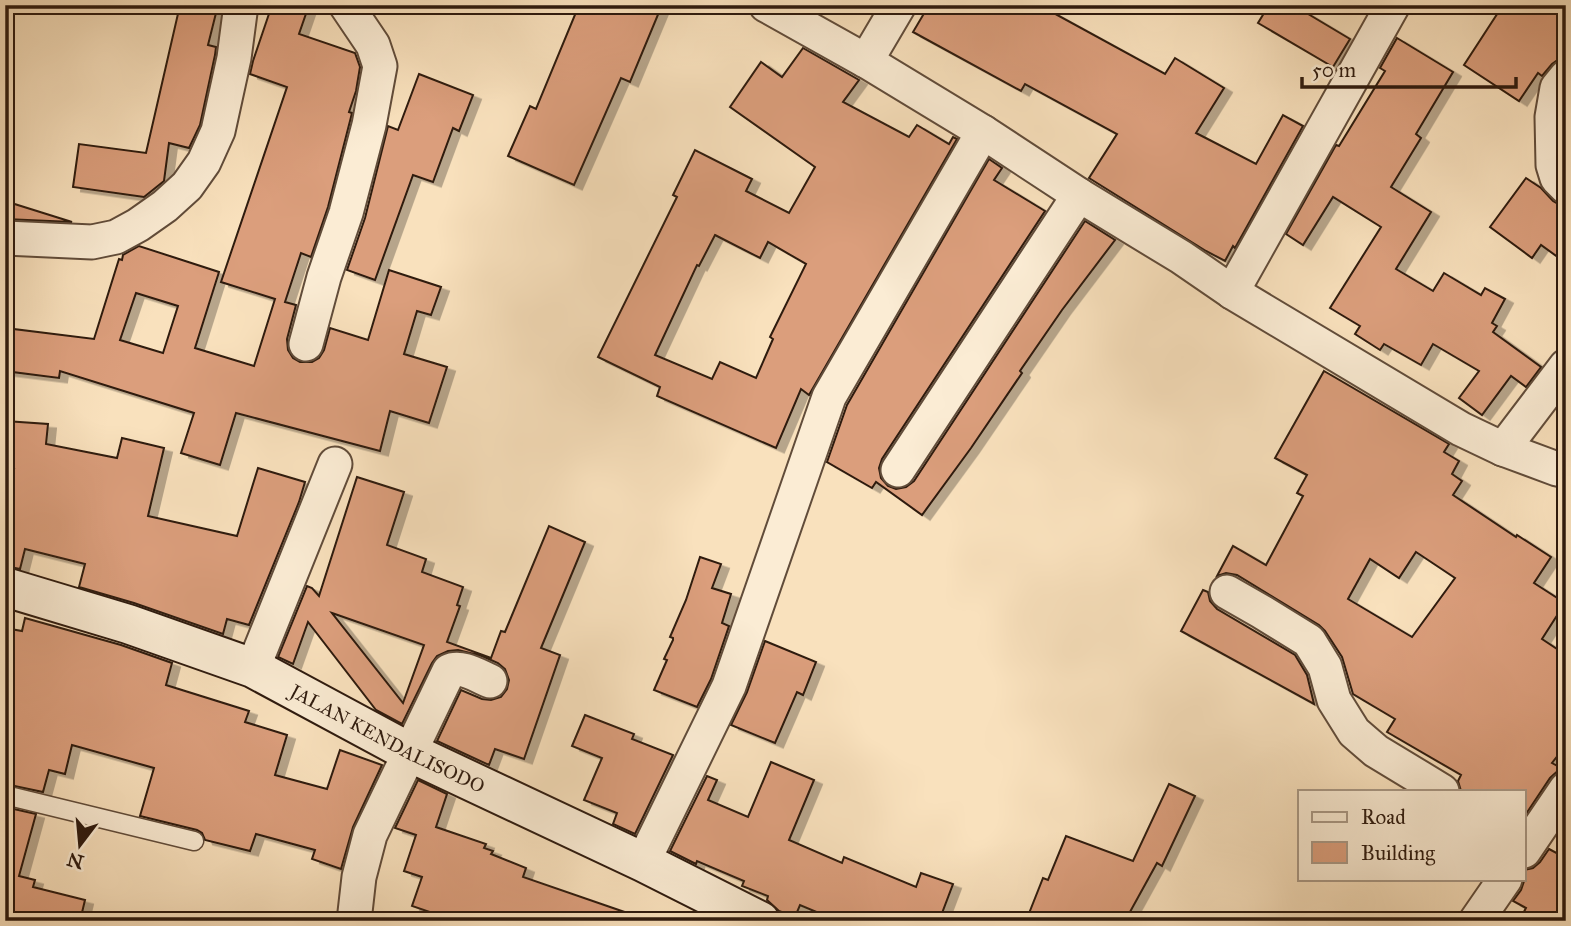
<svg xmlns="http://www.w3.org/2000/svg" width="1571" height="926" viewBox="0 0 1571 926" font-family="'IM FELL Great Primer',serif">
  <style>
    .building { fill: #db9e7c; stroke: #2e1a0e; stroke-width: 2; fill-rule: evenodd; filter: url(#shadow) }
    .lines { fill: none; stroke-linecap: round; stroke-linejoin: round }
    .lane-casing { stroke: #614c3a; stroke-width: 21 }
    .street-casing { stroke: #614c3a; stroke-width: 37 }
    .secondary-casing { stroke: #2e1a0e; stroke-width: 42 }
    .lane { stroke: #fbecd4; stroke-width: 18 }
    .street { stroke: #fbecd4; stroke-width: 33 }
    .secondary { stroke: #fbecd4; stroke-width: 38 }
    .labels { text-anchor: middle; stroke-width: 5; stroke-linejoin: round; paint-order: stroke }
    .street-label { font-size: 19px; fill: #2e1a0e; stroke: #fbecd4 }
  </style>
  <defs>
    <filter id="shadow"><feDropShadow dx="8" dy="4.5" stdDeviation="0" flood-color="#0004"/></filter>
  </defs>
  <rect width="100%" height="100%" fill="#f9e1bd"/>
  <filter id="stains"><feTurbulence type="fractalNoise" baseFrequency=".00286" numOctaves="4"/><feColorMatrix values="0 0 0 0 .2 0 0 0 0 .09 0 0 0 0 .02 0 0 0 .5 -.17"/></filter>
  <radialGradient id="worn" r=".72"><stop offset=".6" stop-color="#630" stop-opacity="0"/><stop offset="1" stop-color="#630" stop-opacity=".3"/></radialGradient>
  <g class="building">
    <path d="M180 5H218L208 45 216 47 215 55 200 125 189 148 169 143 164 181 144 197 73 187 79 144 146 153Z"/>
    <path d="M272 5H309L299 34 355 53 360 67 356 91 349 112 352 113 350 121 328 207 311 257 301 253 285 302 296 305 287 339 288 350 293 358 300 362H312L319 358 324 350 330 328 368 340 389 270 441 287 431 315 417 311 404 354 447 367 429 423 390 411 380 451 236 413 220 465 181 453 194 413 60 371 59 378 5 371V328L94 339 119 259 122 260 123 255 139 246 219 272 195 348 254 366 275 299 221 282 287 87 250 74 253 61ZM136 293 178 306 163 353 120 340Z"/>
    <path d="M579 5H662L630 82 621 78 574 185 508 156 530 106 536 109Z"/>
    <path d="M929 5H1039L1165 74 1175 58 1224 88 1196 133 1256 164 1283 115 1303 126 1235 248 1233 246 1225 261 1206 251 1089 178 1117 134 1025 84 1021 91 913 32Z"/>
    <path d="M1269 5H1293L1350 39 1333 67 1258 23Z"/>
    <path d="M1503 5H1566V58L1559 59 1552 64 1542 76 1538 73 1519 101 1464 65Z"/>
    <path d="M1397 38 1453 72 1416 134 1421 138 1391 187 1431 212 1396 269 1433 291 1444 273 1481 295 1485 288 1505 299 1492 323 1497 326 1493 332 1541 367 1526 387 1511 376 1482 415 1459 398 1479 371 1433 344 1421 365 1384 344 1380 350 1355 334 1360 326 1330 308 1381 227 1333 197 1303 245 1286 234 1336 145 1339 146 1385 71 1380 68Z"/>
    <path d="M803 48 859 80 843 102 909 137 917 125 949 144 953 137 957 139 809 395 801 389 776 448 657 396 660 387 598 357 677 197 673 195 695 150 752 179 746 191 789 213 815 167 730 107 761 62 782 77ZM715 235 760 258 768 242 806 264 770 337 773 339 756 378 720 362 712 379 655 355 697 265 699 266Z"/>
    <path d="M419 74 473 95 459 131 453 128 433 182 413 175 375 280 347 270 365 218 388 126 398 130Z"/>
    <path d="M989 159 1002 168 994 180 1045 211 882 459 879 468 881 478 888 486 896 489 906 487 914 481 1085 221 1115 240 1062 310 1020 371 1022 373 971 448 922 515 876 482 872 488 827 462 847 405Z"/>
    <path d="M1526 178 1541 188 1553 201 1560 205 1566 206V263L1541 245 1532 258 1490 227Z"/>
    <path d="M5 201 72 222 5 219Z"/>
    <path d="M1324 371 1449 444 1444 452 1459 461 1452 474 1462 481 1453 495 1516 537 1517 535 1551 557 1534 583 1565 603 1542 639 1566 655V745L1552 763 1561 768 1550 778 1524 817V791H1461L1458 781 1461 775 1387 732 1395 719 1353 694 1342 657 1325 631 1319 625 1237 575 1226 573 1217 576 1233 546 1266 565 1303 496 1297 493 1307 475 1275 458ZM1416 552 1455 578 1412 637 1348 599 1370 559 1399 578Z"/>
    <path d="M5 421 48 424 46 444 117 458 122 438 164 448 148 516 237 536 258 468 305 482 299 502 249 625 227 619 223 634 134 603 79 587 85 564 25 549 20 569 5 566V502L14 469 5 468Z"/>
    <path d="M357 477 404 492 387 545 426 559 422 572 463 587 457 605 460 606 447 642 491 658 501 631 505 632 549 526 585 542 541 648 560 655 524 759 495 749 489 765 437 741 461 690 482 699 491 700 501 697 507 689 509 680 505 669 498 663 482 656 458 650 448 651 437 656 432 663 402 724 376 710 308 622 293 664 278 657 307 586 312 588 319 596ZM332 613 424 645 403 703Z"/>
    <path d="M700 557 721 564 712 588 731 594 722 623 729 626 711 679 697 707 654 690 667 660 664 659 673 640V638L670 637 686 600Z"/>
    <path d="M1203 590 1208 592 1210 601 1217 609 1295 655 1307 675 1314 704 1181 631Z"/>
    <path d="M25 618 121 645 172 663 166 685 249 711 245 722 287 735 275 775 327 789 340 750 382 765 353 827 341 869 312 859 315 850 256 834 250 851 205 840 202 833 197 830 140 816 154 768 72 745 65 774 49 770 43 792 5 784V628L22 631Z"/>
    <path d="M765 641 816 662 803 695 797 692 775 743 731 725 747 692Z"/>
    <path d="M585 715 634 734 632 739 673 755 635 834 613 824 617 813 584 800 602 758 572 746Z"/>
    <path d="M771 762 814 780 789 840 842 863 844 857 916 887 921 873 953 884 939 921H838L800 905 795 917 779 911 767 900 768 896 742 886 744 881 697 861 696 864 670 851 707 776 717 780 708 800 748 817Z"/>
    <path d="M418 780 447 794 436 827 486 844 484 848 493 851 491 854 526 868 523 877 639 917 638 921H479L461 915 459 921H456L412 906 422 877 404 871 416 835 395 828Z"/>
    <path d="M1169 784 1195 796 1162 866 1157 863 1125 921H1026L1043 878 1048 880 1066 836 1133 861Z"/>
    <path d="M5 807 36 814 19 876 35 880 33 887 85 900 80 921H5Z"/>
    <path d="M1549 849 1566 858V921H1519L1526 908 1513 901 1521 890 1524 881V870L1533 868 1540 862Z"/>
  </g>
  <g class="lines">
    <defs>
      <path id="lane" d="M5 795 194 841"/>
      <g id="street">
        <path d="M766 5 866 61 983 132 1079 195 1181 257 1232 292 1461 429 1503 449 1557 469 1566 471"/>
        <path d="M866 61 899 5"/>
        <path d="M1566 77 1557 88 1552 117 1553 165 1557 178 1566 187"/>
        <path d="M5 238 92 242 116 237 138 225 165 206 187 186 204 162 218 131 234 58 241 5"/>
        <path d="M1232 292 1393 5"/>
        <path d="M306 344 324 277 346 213 369 125 380 66 373 45 346 5"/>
        <path d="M1503 449 1566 366"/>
        <path d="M898 470 1079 195"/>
        <path d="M1227 592 1262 612 1309 641 1325 667 1334 700 1354 732 1376 751 1442 791"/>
        <path d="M253 668 335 464"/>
        <path d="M1524 851 1566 789"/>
        <path d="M643 862 729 686 829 397 983 132"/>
        <path d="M354 921 359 877 370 835 449 671C461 665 478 676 490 681"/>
        <path d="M1476 921 1505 879"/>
      </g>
      <g id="secondary">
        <path id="s1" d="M5 587 128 624 253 668 409 752 643 862 760 921"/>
      </g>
    </defs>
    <use href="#lane" class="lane-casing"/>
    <use href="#street" class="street-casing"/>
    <use href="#secondary" class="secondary-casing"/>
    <use href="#lane" class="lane"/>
    <use href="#street" class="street"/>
    <use href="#secondary" class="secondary"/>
  </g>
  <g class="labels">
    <g class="street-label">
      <text dy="7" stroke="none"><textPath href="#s1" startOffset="413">JALAN KENDALISODO</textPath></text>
    </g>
  </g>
  <rect width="1571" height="926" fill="none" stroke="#f9e1bd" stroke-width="28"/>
  <rect x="7" y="7" width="1557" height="912" fill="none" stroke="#2e1a0e" stroke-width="3.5"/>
  <rect x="14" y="14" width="1543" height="898" fill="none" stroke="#2e1a0e" stroke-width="2"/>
  <rect x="1298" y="790" width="228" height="91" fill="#fbecd4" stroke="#a99885" stroke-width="2"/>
  <rect x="1312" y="812" width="35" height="10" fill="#fbecd4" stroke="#a99885" stroke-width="2"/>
  <text x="1361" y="824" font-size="21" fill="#2e1a0e">Road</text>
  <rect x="1312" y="842" width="35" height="21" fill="#db9e7c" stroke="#a99885" stroke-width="2"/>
  <text x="1361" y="860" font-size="21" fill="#2e1a0e">Building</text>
  <g transform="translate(80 845) rotate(196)" stroke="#fbecd4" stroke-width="5" paint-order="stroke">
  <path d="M0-5L12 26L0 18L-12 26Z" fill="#2e1a0e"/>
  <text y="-10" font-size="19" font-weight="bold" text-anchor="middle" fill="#2e1a0e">N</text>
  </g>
  <path d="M1302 77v10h214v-10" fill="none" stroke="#2e1a0e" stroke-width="3.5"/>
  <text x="1312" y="77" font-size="21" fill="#2e1a0e" stroke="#fbecd4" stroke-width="5" paint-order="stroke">50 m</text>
  <rect width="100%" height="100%" filter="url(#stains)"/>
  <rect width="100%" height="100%" fill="url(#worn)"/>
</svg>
